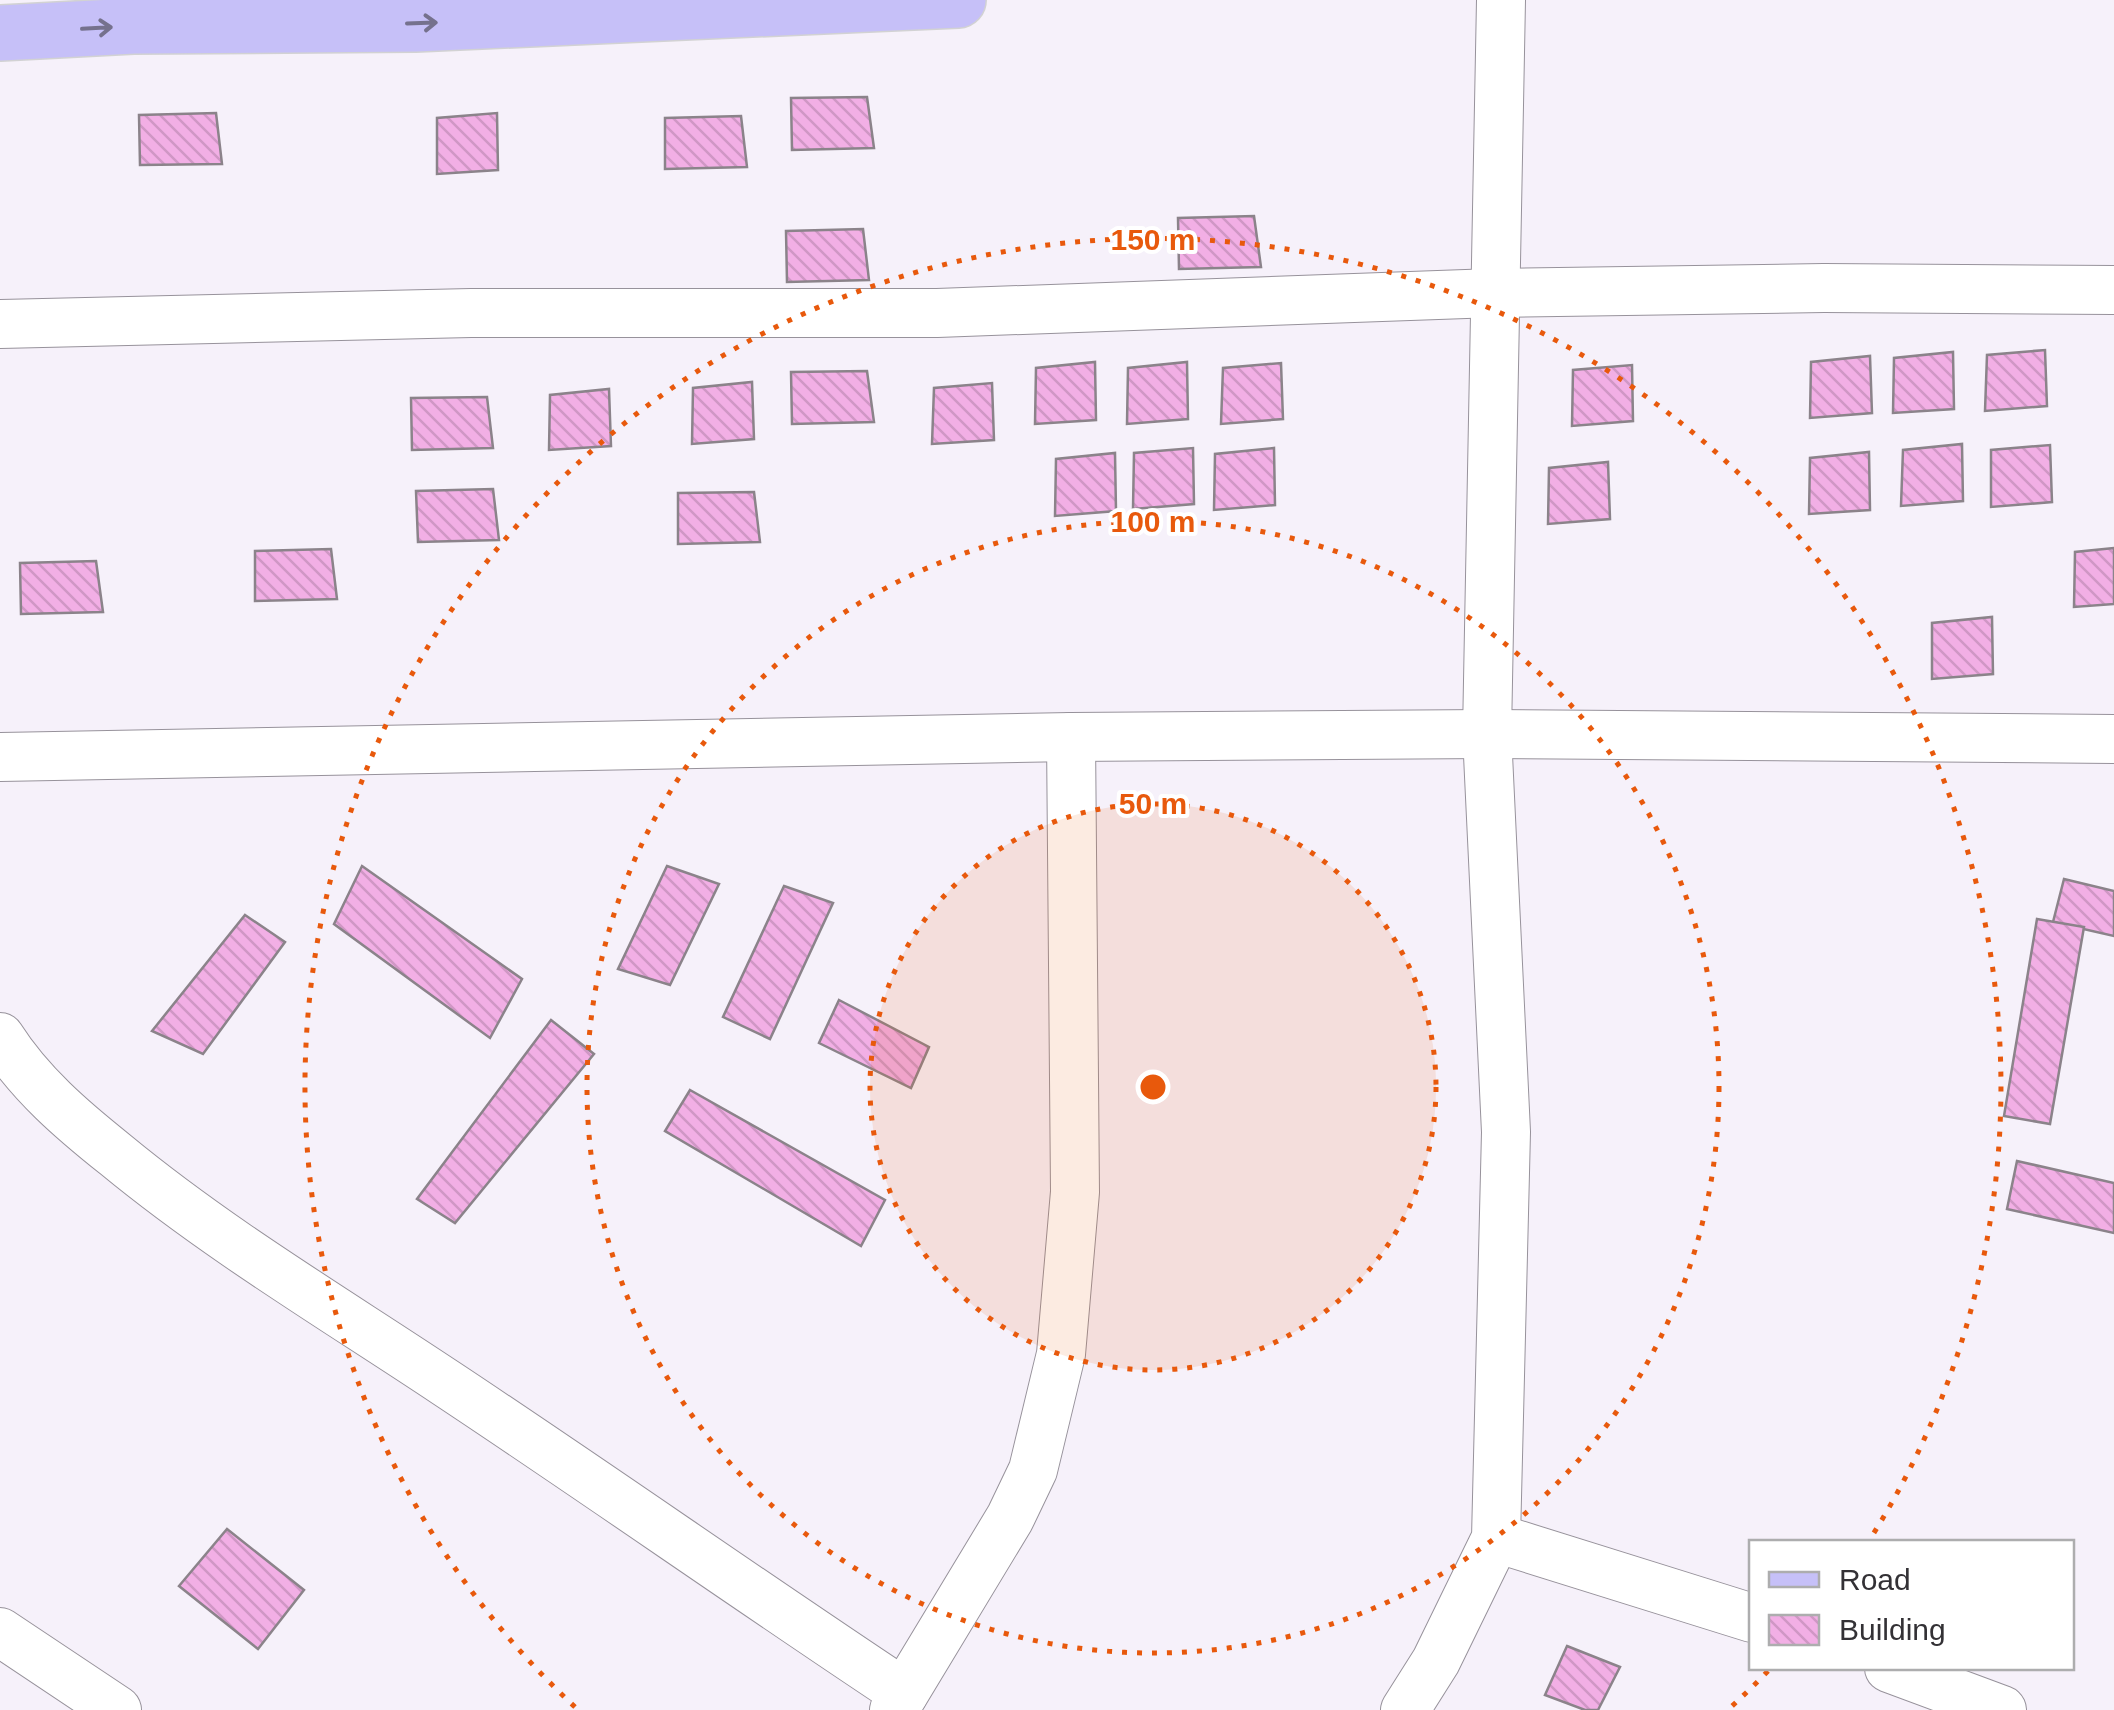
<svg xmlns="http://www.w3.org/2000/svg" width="2114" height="1710" viewBox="0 0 2114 1710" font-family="Helvetica,sans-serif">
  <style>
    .building { fill: url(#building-back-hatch); stroke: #8b838a; stroke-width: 2.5 }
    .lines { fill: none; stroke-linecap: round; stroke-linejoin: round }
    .minor-casing { stroke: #97929b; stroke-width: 50 }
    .major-casing { stroke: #d2d2d3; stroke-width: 58 }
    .minor { stroke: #fff; stroke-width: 48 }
    .major { stroke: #c6c0f8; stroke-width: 55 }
    .oneway { stroke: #75718d }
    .ring { fill: none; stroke: #e8590c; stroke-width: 5; stroke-dasharray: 5 10 }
    .centre { fill: #e8590c; stroke: #fff; stroke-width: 5 }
    .ring-label { font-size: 30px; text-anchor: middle; font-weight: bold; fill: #e8590c; stroke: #fff; stroke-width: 8; stroke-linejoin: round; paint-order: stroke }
  </style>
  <defs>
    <pattern id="building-back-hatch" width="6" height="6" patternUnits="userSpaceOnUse" patternTransform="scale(2.5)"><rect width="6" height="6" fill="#f2afe5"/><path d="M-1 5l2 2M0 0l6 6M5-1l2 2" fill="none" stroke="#d097c5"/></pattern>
  </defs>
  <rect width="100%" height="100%" fill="#f6f1fa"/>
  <g class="building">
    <path d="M867 97 874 148 792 150 791 98Z"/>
    <path d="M216 113 222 164 140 165 139 115Z"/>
    <path d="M497 113 498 170 437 174V118Z"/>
    <path d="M741 116 747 167 665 169V118Z"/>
    <path d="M1254 216 1261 267 1179 269 1178 218Z"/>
    <path d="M863 229 869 280 787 282 786 231Z"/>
    <path d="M2045 350 2047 406 1985 411 1987 355Z"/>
    <path d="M1953 352 1954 409 1893 413 1894 358Z"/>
    <path d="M1870 356 1872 413 1810 418 1811 362Z"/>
    <path d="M1095 362 1096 420 1035 424 1036 368Z"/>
    <path d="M1187 362 1188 419 1127 424 1128 368Z"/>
    <path d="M1281 363 1283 419 1221 424 1223 368Z"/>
    <path d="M1632 365 1633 421 1572 426 1573 370Z"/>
    <path d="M867 371 874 422 792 424 791 372Z"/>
    <path d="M752 382 754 439 692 444 693 388Z"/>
    <path d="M992 383 994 440 932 444 934 388Z"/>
    <path d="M609 389 611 446 549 450 550 395Z"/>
    <path d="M487 397 493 448 412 450 411 398Z"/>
    <path d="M1962 444 1963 501 1901 506 1903 450Z"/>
    <path d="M2050 445 2052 502 1991 507V450Z"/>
    <path d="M1193 448 1194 504 1133 509 1134 453Z"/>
    <path d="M1274 448 1275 505 1214 510 1215 454Z"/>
    <path d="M1869 452 1870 510 1809 514 1810 458Z"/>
    <path d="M1115 453 1116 511 1055 516 1056 459Z"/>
    <path d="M1608 462 1610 519 1548 524 1549 468Z"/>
    <path d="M493 489 499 540 418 542 416 491Z"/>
    <path d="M754 492 760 542 678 544V493Z"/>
    <path d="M2114 548V604L2074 607 2075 552Z"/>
    <path d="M331 549 337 599 255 601V551Z"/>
    <path d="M96 561 103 612 21 614 20 563Z"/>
    <path d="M1992 617 1993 674 1932 679V623Z"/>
    <path d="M362 866 522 979 490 1038 334 924Z"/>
    <path d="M667 866 719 884 670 985 618 969Z"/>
    <path d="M2064 879 2114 891V936L2053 922Z"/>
    <path d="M784 886 833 903 770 1039 723 1017Z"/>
    <path d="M245 915 285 942 203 1054 152 1031Z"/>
    <path d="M2037 919 2084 927 2050 1124 2004 1116Z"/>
    <path d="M839 1000 929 1047 911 1088 819 1043Z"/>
    <path d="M551 1020 594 1054 455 1223 417 1199Z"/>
    <path d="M690 1090 885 1200 861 1246 665 1131Z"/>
    <path d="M2017 1161 2114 1183V1233L2007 1209Z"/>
    <path d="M227 1529 304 1590 258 1649 179 1586Z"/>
    <path d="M1567 1646 1620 1667 1598 1710H1585L1545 1695Z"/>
  </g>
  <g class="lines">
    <defs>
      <g id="minor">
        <path d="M0 324 471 313H937L1494 293 1824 288 2114 290"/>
        <path d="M0 757 1071 737 1487 734 2114 739"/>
        <path d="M0 1037C30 1084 72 1120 116 1155 219 1240 335 1309 446 1383 600 1485 750 1591 904 1693"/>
        <path d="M1496 1538 1752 1618"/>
        <path d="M0 1632 117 1710"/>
        <path d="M1889 1668 2002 1710"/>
        <path d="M894 1710 1010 1518 1033 1470 1061 1354 1075 1192 1071 737"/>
        <path d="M1405 1710 1436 1661 1496 1538 1506 1132 1487 734 1501 0"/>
      </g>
      <path id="major" d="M0 33 133 26 415 24 958 0"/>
    </defs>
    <use href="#minor" class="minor-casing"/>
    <use href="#major" class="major-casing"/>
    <use href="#minor" class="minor"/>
    <use href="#major" class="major"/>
  </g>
  <defs><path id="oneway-shaft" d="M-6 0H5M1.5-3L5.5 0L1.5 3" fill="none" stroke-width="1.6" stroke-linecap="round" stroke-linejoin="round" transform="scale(2.5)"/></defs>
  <g class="oneway">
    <use href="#oneway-shaft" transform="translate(422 23) rotate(-2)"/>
    <use href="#oneway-shaft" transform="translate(97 28) rotate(-3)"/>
  </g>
  <circle cx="1153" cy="1087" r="283" fill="#e8590c" fill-opacity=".12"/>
  <g class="ring">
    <circle cx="1153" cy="1087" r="283"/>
    <circle cx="1153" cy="1087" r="566"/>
    <path d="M1768 1671A848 848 0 0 1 1731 1707M575 1707A848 848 0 1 1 1872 1536"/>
  </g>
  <circle cx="1153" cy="1087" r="15" class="centre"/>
  <g class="ring-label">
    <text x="1153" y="250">150 m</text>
    <text x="1153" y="532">100 m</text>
    <text x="1153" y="814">50 m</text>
  </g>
  <rect x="1749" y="1540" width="325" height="130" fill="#ffffff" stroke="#adadae" stroke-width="2.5"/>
  <rect x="1769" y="1572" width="50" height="15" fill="#c6c0f8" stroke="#adadae" stroke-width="2.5"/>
  <text x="1839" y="1590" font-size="30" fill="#333135">Road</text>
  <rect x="1769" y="1615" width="50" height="30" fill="url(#building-back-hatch)" stroke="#adadae" stroke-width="2.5"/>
  <text x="1839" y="1640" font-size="30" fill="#333135">Building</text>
</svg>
